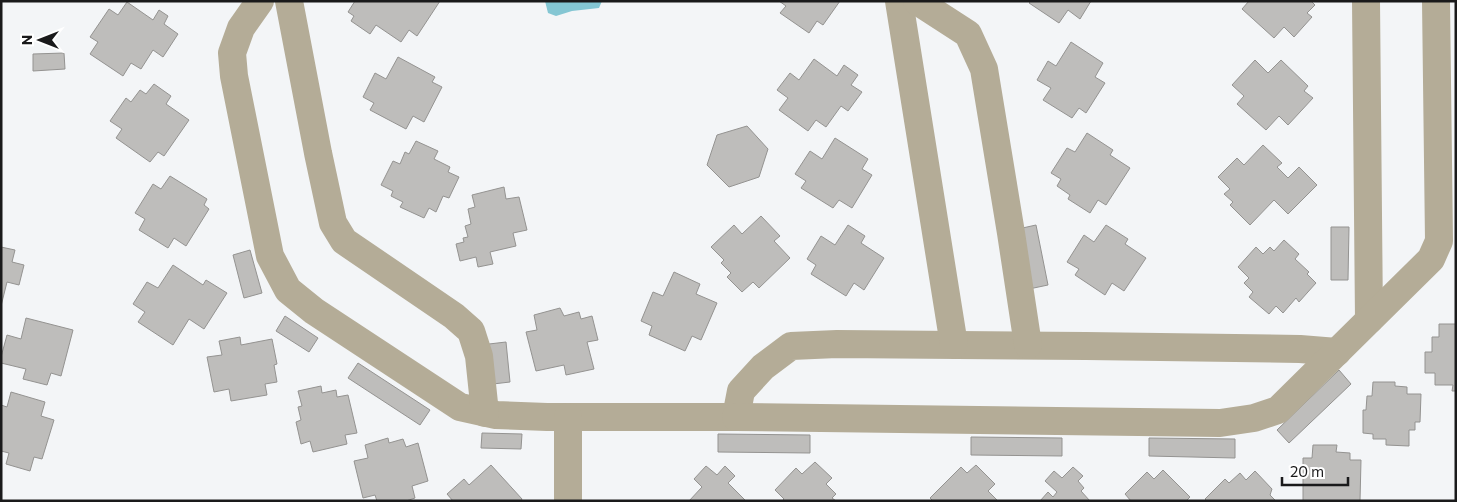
<svg xmlns="http://www.w3.org/2000/svg" width="1457" height="502" viewBox="0 0 1457 502" font-family="Commissioner,sans-serif">
  <style>
    .water { fill: #84c6d3 }
    .building { fill: #bebdbb; stroke: #949391 }
    .lines { fill: none; stroke-linecap: round; stroke-linejoin: round }
    .minor { stroke: #b4ac97; stroke-width: 28 }
  </style>
  <rect width="100%" height="100%" fill="#f3f5f7"/>
  <path class="water" d="M545 1H602L599 8 572 11 556 16 548 13Z"/>
  <g class="building">
    <path d="M355 1H440L417 36 409 30 401 42 376 25 370 34 351 21 354 16 348 12Z"/>
    <path d="M779 1H840L823 25 817 21 809 33 780 13 786 6Z"/>
    <path d="M1031 1H1091L1080 19 1068 10 1059 23 1029 3Z"/>
    <path d="M1249 1H1311L1315 5 1307 13 1312 17 1294 37 1284 27 1274 38 1242 9Z"/>
    <path d="M127 2 153 20 159 10 168 16 164 24 178 34 163 57 153 50 141 69 131 63 123 76 90 54 98 42 90 37 109 9 118 15Z"/>
    <path d="M1071 42 1103 63 1095 77 1105 83 1086 113 1079 108 1072 118 1043 100 1051 88 1037 80 1048 61 1056 66Z"/>
    <path d="M64 53 65 69 33 71V54Z"/>
    <path d="M398 57 435 77 432 82 442 87 424 122 413 116 406 129 370 110 374 103 363 97 375 73 386 79Z"/>
    <path d="M814 59 837 76 844 65 858 75 851 85 862 92 848 111 841 106 826 127 816 120 808 131 779 110 788 98 777 90 790 73 799 80Z"/>
    <path d="M1255 60 1268 73 1281 60 1308 86 1304 91 1313 98 1288 125 1279 116 1266 130 1237 104 1244 96 1232 85Z"/>
    <path d="M154 84 171 96 166 104 189 120 164 156 158 152 150 162 116 138 122 129 110 121 126 98 131 102 140 90 146 94Z"/>
    <path d="M747 126 768 149 759 177 729 187 707 165 717 135Z"/>
    <path d="M1087 133 1113 150 1110 155 1130 168 1106 205 1098 200 1090 213 1068 199 1070 195 1057 186 1061 179 1051 173 1067 148 1075 152Z"/>
    <path d="M835 138 868 159 862 169 872 175 852 208 839 200 833 208 801 188 806 181 795 174 810 151 822 159Z"/>
    <path d="M416 141 438 151 434 159 450 167 448 172 459 177 449 198 443 196 436 212 429 208 424 218 400 207 403 202 391 196 393 191 381 185 393 161 400 164 405 152 409 154Z"/>
    <path d="M1263 145 1282 163 1277 167 1288 178 1299 167 1317 185 1288 214 1274 200 1250 225 1230 205 1233 202 1224 194 1230 189 1218 177 1237 158 1244 165Z"/>
    <path d="M170 176 207 199 204 205 209 209 186 246 174 238 168 248 139 230 145 219 135 213 153 184 161 189Z"/>
    <path d="M504 187 506 199 519 197 527 230 513 233 516 246 490 252 493 264 478 267 476 257 460 261 456 244 464 242 463 238 468 237 465 226 471 224 468 209 475 207 472 195Z"/>
    <path d="M761 216 780 236 774 241 790 258 759 288 753 282 742 292 727 277 731 273 721 263 724 260 711 247 734 225 742 234Z"/>
    <path d="M848 225 865 236 861 243 884 258 864 290 854 283 846 296 811 274 816 265 807 259 821 236 835 245Z"/>
    <path d="M1036 225 1048 285 1029 289 1018 229Z"/>
    <path d="M1106 225 1128 239 1125 244 1146 258 1124 291 1112 283 1105 295 1075 275 1079 269 1067 262 1084 235 1094 242Z"/>
    <path d="M1331 227H1349L1348 280H1331Z"/>
    <path d="M1284 240 1299 254 1295 259 1309 272 1307 274 1316 283 1299 302 1296 298 1283 313 1276 306 1269 314 1249 297 1253 292 1244 283 1249 278 1238 267 1256 247 1263 254 1270 247 1274 251Z"/>
    <path d="M1 247 15 250 12 262 24 265 19 285 7 282 1 306Z"/>
    <path d="M250 250 262 293 244 298 233 255Z"/>
    <path d="M173 265 203 285 206 280 227 293 204 329 189 319 173 345 138 322 145 312 133 304 147 282 158 288Z"/>
    <path d="M674 272 700 284 696 294 717 303 701 340 692 336 685 351 649 335 652 326 641 321 653 292 663 296Z"/>
    <path d="M560 308 564 316 579 312 581 319 592 316 598 340 587 342 594 369 566 375 564 365 536 371 526 332 537 330 534 315Z"/>
    <path d="M285 316 318 338 309 352 276 331Z"/>
    <path d="M26 318 73 330 61 376 51 373 47 385 23 379 26 369 1 363V357L7 335 21 339Z"/>
    <path d="M1439 324H1456V391H1452L1453 385H1435V373H1425V352H1432V337H1439Z"/>
    <path d="M240 337 241 345 272 339 277 364 274 365 277 382 265 384 267 395 231 401 229 389 214 392 207 357 222 355 219 341Z"/>
    <path d="M506 342 510 382 493 384 489 344Z"/>
    <path d="M358 363 430 410 420 425 348 378Z"/>
    <path d="M1339 370 1351 384 1289 443 1277 430Z"/>
    <path d="M1373 382H1395V386L1407 387V394H1421L1420 422H1415V430H1409V446L1386 445V439H1373V434L1363 433V410H1366L1367 396H1372Z"/>
    <path d="M321 386 322 393 336 390 337 397 348 395 357 433 345 435 347 444 313 452 310 441 301 444 296 422 301 420 298 407 302 406 298 391Z"/>
    <path d="M11 392 45 402 41 416 54 420 42 459 34 457 30 471 6 464 9 453 1 451V405L7 407Z"/>
    <path d="M482 433 522 434 521 449 481 448Z"/>
    <path d="M718 434 810 435V453L718 452Z"/>
    <path d="M971 437 1062 438V456L971 455Z"/>
    <path d="M388 438 389 443 403 439 406 447 418 443 428 481 412 486 415 498 406 501H377L375 495 363 498 354 461 368 458 365 445Z"/>
    <path d="M1149 438 1235 439V458L1149 456Z"/>
    <path d="M1313 445H1337L1336 452 1350 453V460H1361L1360 501H1303V458H1312Z"/>
    <path d="M815 462 832 478 826 484 836 494 832 498 836 501H782L784 499 775 490 796 468 802 474Z"/>
    <path d="M491 465 522 499 521 501H453L447 494 464 479 469 485Z"/>
    <path d="M976 465 995 484 988 491 998 501H933L930 498 961 467 967 473Z"/>
    <path d="M706 466 717 475 725 466 735 476 728 483 746 501H689L702 487 694 479Z"/>
    <path d="M1073 467 1083 476 1078 481 1084 488 1081 491 1090 501H1040L1048 492 1053 497 1057 492 1045 481 1054 471 1062 478Z"/>
    <path d="M1163 470 1190 497 1186 501H1131L1125 494 1147 472 1154 479Z"/>
    <path d="M1255 471 1272 489 1270 495 1276 501H1207L1205 499 1225 479 1229 483 1240 473 1246 480Z"/>
  </g>
  <g class="lines">
    <g class="minor">
      <path d="M260 1 241 28 232 53 234 76 270 256 288 290 314 311 460 407 496 415 547 417H736L741 391 763 367 791 346 837 344 1086 346 1300 349 1337 352"/>
      <path d="M289 1 318 153 333 223 344 241 454 316 471 331 479 356 485 413"/>
      <path d="M899 1 954 345"/>
      <path d="M917 1 968 34 984 69 1011 233 1028 345"/>
      <path d="M1366 1 1369 320"/>
      <path d="M568 417V501"/>
      <path d="M736 417 1220 423 1254 418 1278 410 1431 259 1439 241 1436 1"/>
    </g>
  </g>
  <rect width="1457" height="502" fill="none" stroke="#1a1a1b" stroke-width="5"/>
  <g transform="translate(40 40) rotate(270)" stroke="#ffffff" stroke-width="4" paint-order="stroke">
  <path d="M0-4L9 19L0 12L-9 19Z" fill="#1a1a1b"/>
  <text y="-8" font-size="14" font-weight="bold" text-anchor="middle" fill="#1a1a1b">N</text>
  </g>
  <path d="M1282 477v8h66v-8" fill="none" stroke="#1a1a1b" stroke-width="2.5"/>
  <text x="1290" y="477" font-size="15" fill="#1a1a1b" stroke="#ffffff" stroke-width="4" paint-order="stroke">20 m</text>
</svg>
